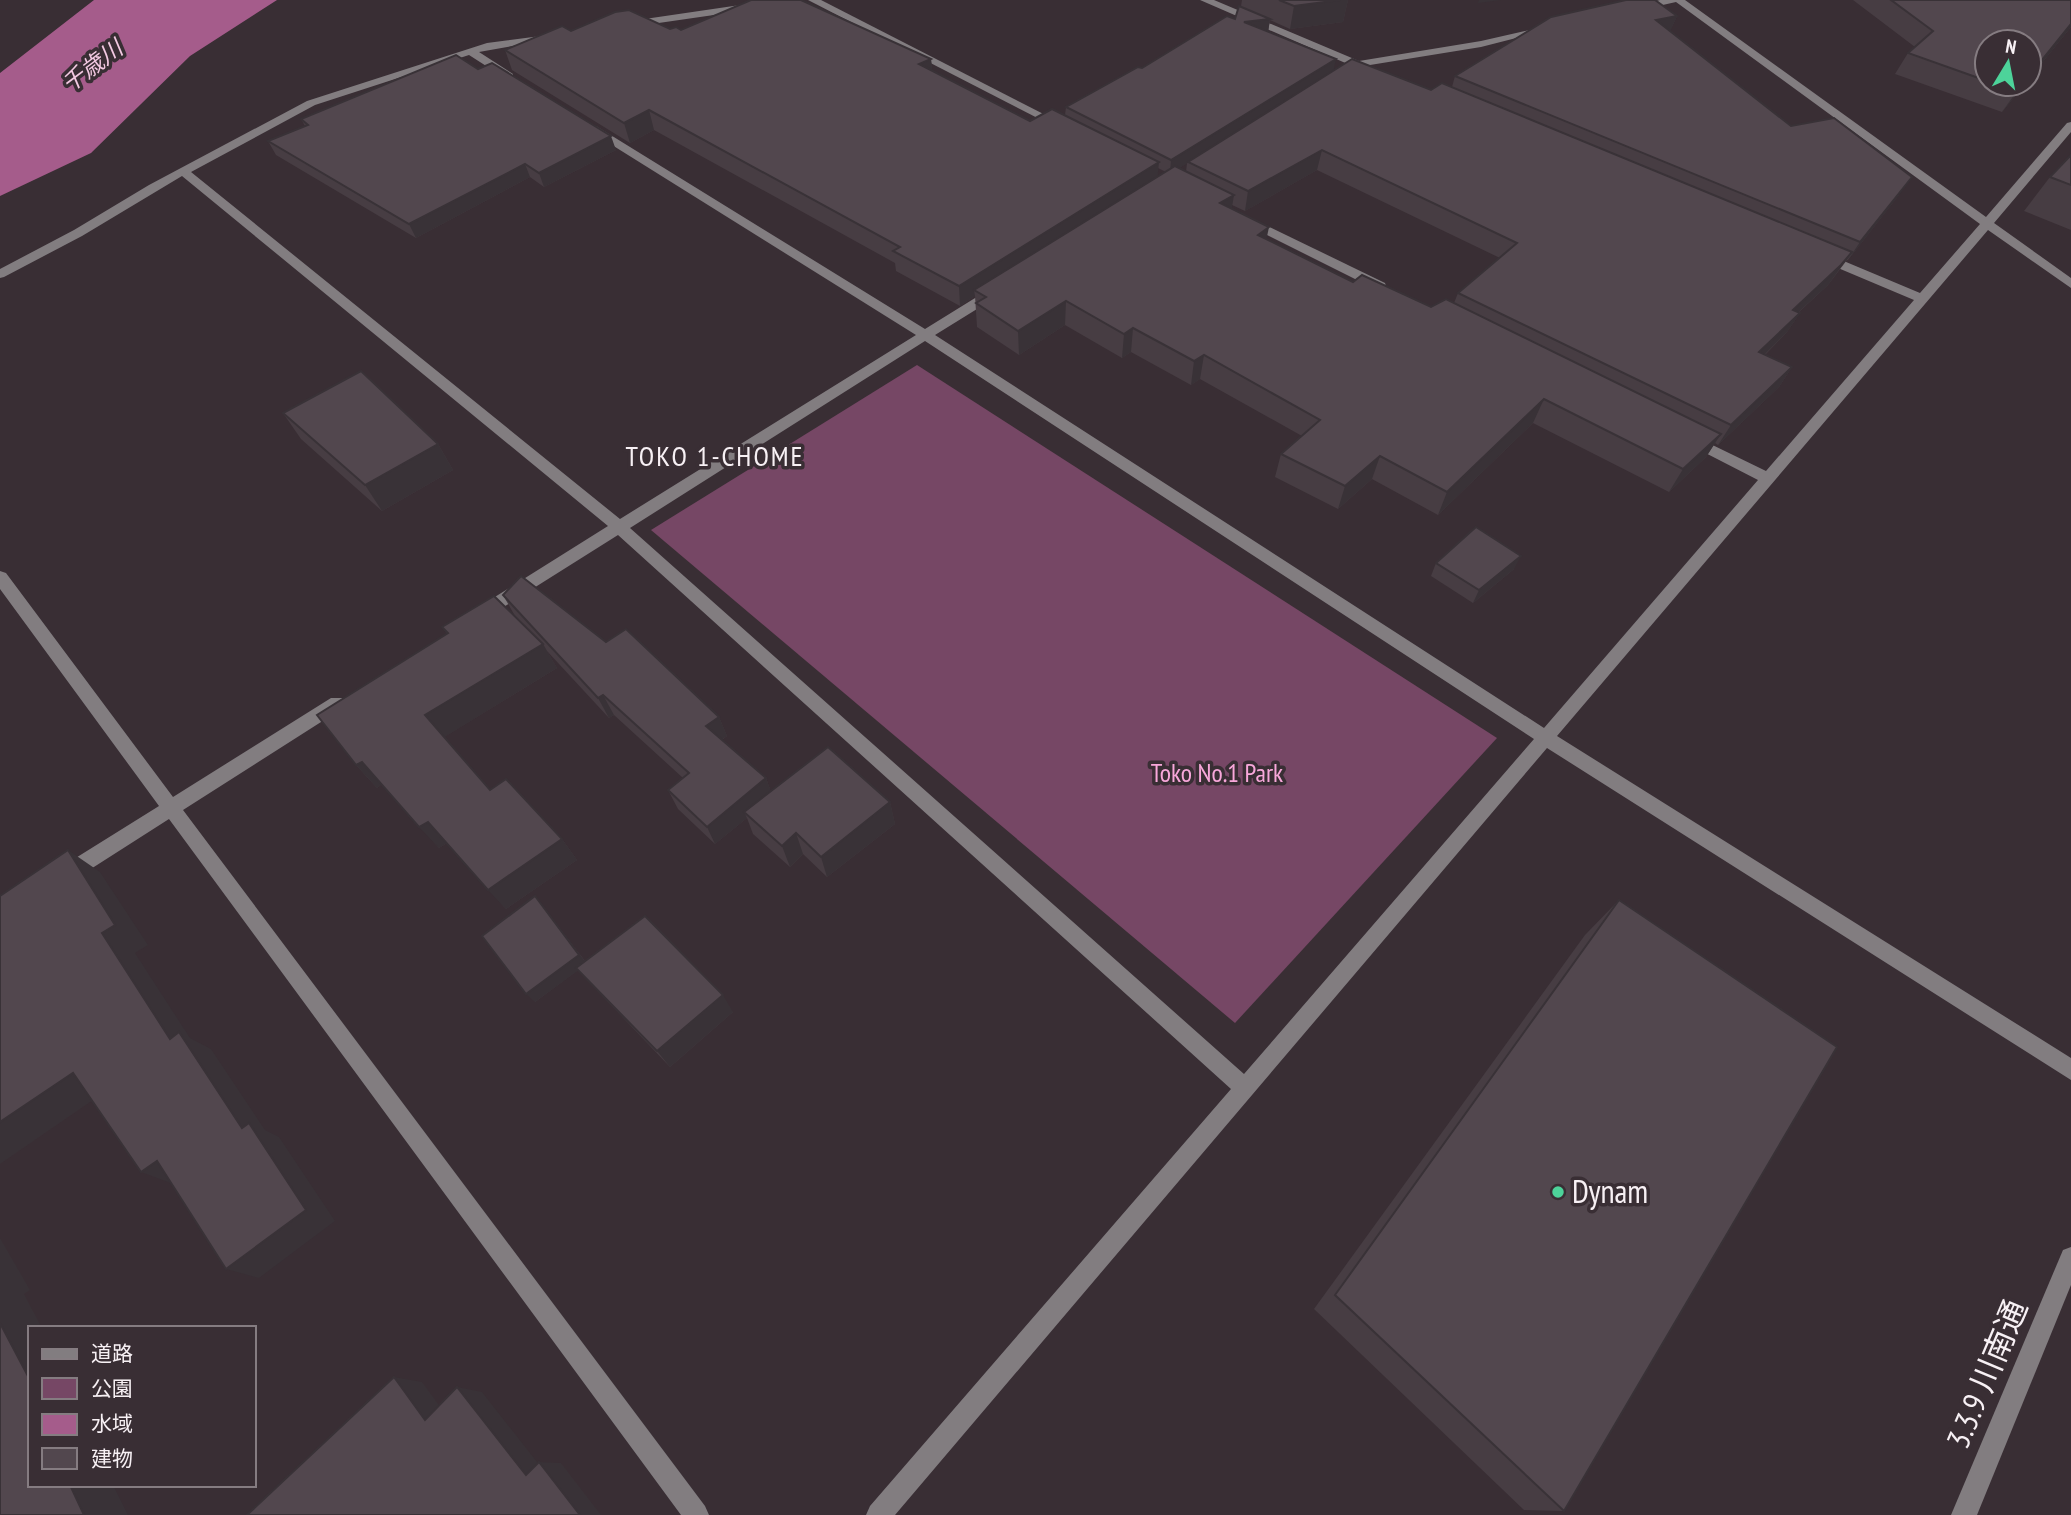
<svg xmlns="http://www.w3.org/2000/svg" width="2071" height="1515" viewBox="0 0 2071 1515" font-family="'PT Sans Narrow','Noto Sans JP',sans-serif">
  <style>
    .green { fill: #764765 }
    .water { fill: #a55c8b }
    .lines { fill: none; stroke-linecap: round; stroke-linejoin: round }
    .minor { fill: #827d80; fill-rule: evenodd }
    .wall { fill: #473d43; fill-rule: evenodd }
    .shaded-wall { fill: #393237 }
    .building { fill: #52474e; stroke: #393237; stroke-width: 2 }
    .poi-dot { fill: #4dd39a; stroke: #392e34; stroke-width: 2.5 }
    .labels { text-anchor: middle; stroke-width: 7; stroke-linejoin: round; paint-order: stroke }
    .far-water-label { font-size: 23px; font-style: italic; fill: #f4cae3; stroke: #392e34 }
    .park-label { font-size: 26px; fill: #f8a7da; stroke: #392e34 }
    .neighbourhood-label { font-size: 28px; letter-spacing: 2px; fill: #f7f0f4; stroke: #392e34 }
    .near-poi-label { font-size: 32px; fill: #f7f0f4; stroke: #392e34; text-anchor: start }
    .near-street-label { font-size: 32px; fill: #f7f0f4; stroke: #392e34 }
  </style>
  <rect width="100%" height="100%" fill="#392e34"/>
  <path class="green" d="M917 365 1497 738 1235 1023 651 530Z"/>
  <path class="water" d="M94 0H277L190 56 91 153 0 196V73Z"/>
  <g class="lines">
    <g class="minor">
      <path d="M775 0H801L796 3 631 27 626 24 631 21Z"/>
      <path d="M808 0H821L1067 126 1057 128Z"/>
      <path d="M1200 0H1214L1359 61 1481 41 1547 26 1552 29 1481 47 1370 65 1371 70 1359 69 1343 77 1338 74 1350 65Z"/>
      <path d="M1660 0H1685L1986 217 2067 123 2071 122V132L1994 223 2071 278V288L1988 230 1557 736 2071 1058V1080L1547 748 895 1515H866L870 1506 1231 1089 618 535 486 618H474L472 614 474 610 608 526 182 176 82 236 4 277 0 278V269L74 230 149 185 307 101 487 43 556 34 557 36 552 39 479 52 513 74V78H505L469 55 315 105 191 172 620 519 916 335 588 130V126H596L925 329 988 290H998V296L935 335 1544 728 1758 480 1686 443V437H1696L1766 471 1914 300 1819 260V254H1827L1920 293 1980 224 1676 2 1636 11 1631 8ZM925 341 1534 739 1244 1074 630 528Z"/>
      <path d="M1249 217 1385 283 1386 286 1385 289H1375L1245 224 1243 221Z"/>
      <path d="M0 571 6 573 173 797 331 698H343L345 703 343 708 183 810 705 1506 709 1515H681L169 819 72 881 65 883 58 881 56 875 58 869 159 806 0 589Z"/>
      <path d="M2071 1247V1285L1977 1515H1951L2063 1250Z"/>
    </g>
  </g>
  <g class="wall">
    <path d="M1242 0H1348L1343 22 1290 29 1270 20 1268 32 1334 71 1431 90 1452 87 1455 76 1677 16 1670 31 1791 126 1899 195 1848 260H1847L1828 285 1799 312 1800 313 1787 332 1765 355 1792 367 1779 387 1718 445 1715 443 1706 457 1669 492 1533 423 1438 515 1372 479 1338 509 1275 477 1281 454 1302 436 1200 379 1191 385 1131 352 1122 358 1065 325 1019 355 977 327 975 296 960 306 896 271 895 263 654 130 630 143 512 70 505 50 571 31 681 30 931 59 932 71 1030 121 1065 115 1066 107 1142 68 1235 19 1241 6ZM1187 163 1186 172 1179 168ZM1158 168 1166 172 1157 177ZM1317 170 1500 258 1458 293 1454 303 1431 307 1353 282 1267 239 1232 209V205L1245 211Z"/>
    <path d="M1853 0H2071V27L2029 79V42H1987V84H2025L2002 112 1895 74 1908 53 1915 47Z"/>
    <path d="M478 69 616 150 544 187 530 177 416 238 276 155 268 141 305 126 301 119Z"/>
    <path d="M2071 155V230L2024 211 2050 177Z"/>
    <path d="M283 413 438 444 453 470 382 511 301 439Z"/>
    <path d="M1436 563 1514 569 1473 603 1431 576Z"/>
    <path d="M503 595 606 642 719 717 727 736 722 740 766 778 771 792 890 802 895 824 827 877 803 854 790 867 753 834 747 818 715 844 678 809 668 790 683 778 614 715 609 718 547 651 557 668 444 737 490 790 562 839 577 860 506 909 447 843 439 848 382 784 377 788 356 765 447 634 442 627 515 616Z"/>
    <path d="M535 896 585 961 733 1012 670 1067 592 985 578 970 535 1002Z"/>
    <path d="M1619 900 1564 1511 1524 1510 1314 1309 1585 935Z"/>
  </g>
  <g class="shaded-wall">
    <path d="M1340 0H1348L1343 22 1290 29 1294 6Z"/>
    <path d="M1479 0H1501L1478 3Z"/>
    <path d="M1677 16 1669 34 1656 20Z"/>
    <path d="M1270 19 1268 32 1244 22Z"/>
    <path d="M2071 24V27L2029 79V76Z"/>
    <path d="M931 59 933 78 919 64Z"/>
    <path d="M1336 59 1333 73 1170 174 1171 160Z"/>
    <path d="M2022 84H2025L2002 112Z"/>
    <path d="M649 110 654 130 630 143 624 123Z"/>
    <path d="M611 136 616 150 544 187 539 173Z"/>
    <path d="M1322 150 1317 170 1245 211 1248 191Z"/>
    <path d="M1159 162 1157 182 974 290 975 296 960 306 959 286Z"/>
    <path d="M525 164 530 177 416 238 409 224Z"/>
    <path d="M1912 177 1899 195 1848 260 1860 242Z"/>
    <path d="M1234 195 1230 219 1220 203Z"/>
    <path d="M1269 227 1264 251 1258 235Z"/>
    <path d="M1852 252 1828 285 1780 329 1793 310Z"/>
    <path d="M1066 301 1065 325 1019 355 1018 331Z"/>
    <path d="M1800 313 1787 332 1747 372 1759 352Z"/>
    <path d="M1133 328 1131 352 1122 358 1124 334Z"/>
    <path d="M1204 355 1200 379 1191 385 1194 361Z"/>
    <path d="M1792 367 1779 387 1718 445 1731 425Z"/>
    <path d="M1544 399 1533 423 1438 515 1447 492Z"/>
    <path d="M1721 434 1706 457 1669 492 1683 469Z"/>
    <path d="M438 444 453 470 382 511 365 485Z"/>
    <path d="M1380 456 1372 479 1338 509 1345 486Z"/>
    <path d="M1521 556 1514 569 1473 603 1479 590Z"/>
    <path d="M543 644 557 668 443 738 425 715Z"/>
    <path d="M603 695 614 715 609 718 598 698Z"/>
    <path d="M719 717 727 736 714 745 706 726Z"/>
    <path d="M362 762 382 784 377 788 356 765Z"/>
    <path d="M766 778 773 797 744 812 747 818 715 844 707 827Z"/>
    <path d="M890 802 895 824 827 877 821 857Z"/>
    <path d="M428 822 447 843 439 848 419 827Z"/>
    <path d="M796 833 803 854 790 867 782 846Z"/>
    <path d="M562 839 577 860 506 909 488 890Z"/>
    <path d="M68 850 100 872 148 945 135 953 190 1038 211 1049 265 1130 279 1137 335 1221 259 1278 226 1269 242 1128 170 1039 102 933Z"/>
    <path d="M535 896 587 964 535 1002 526 994Z"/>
    <path d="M723 995 733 1012 670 1067 657 1051Z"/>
    <path d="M73 1073 109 1089 0 1164V1122Z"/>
    <path d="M157 1161 176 1185 141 1172Z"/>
    <path d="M0 1238 30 1290 24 1294 42 1328H30V1380L0 1323Z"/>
    <path d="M394 1377 422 1382 452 1423 425 1420Z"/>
    <path d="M457 1387 482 1392 548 1476 526 1475Z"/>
    <path d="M539 1462 561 1463 601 1515H580Z"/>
    <path d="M70 1485H113L128 1515H84Z"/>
  </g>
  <g class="building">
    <path d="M751 0H801L931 59 919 64 1030 121 1052 109 1159 162 959 286 893 251 900 247 649 110 624 123 505 50 562 26 571 31 615 12 629 10 670 29 676 27 681 30Z"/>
    <path d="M1279 0H1340L1294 6Z"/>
    <path d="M1626 0H1655L1677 16 1656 20 1791 126 1834 118 1912 177 1860 242 1455 76 1551 17Z"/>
    <path d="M1891 0H2071V24L2029 76V42H1987V81L1908 53 1933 31Z"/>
    <path d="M1239 6 1270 19 1244 22 1336 59 1171 160 1066 107 1138 67 1142 68 1227 16 1235 19Z"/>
    <path d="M456 55 478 69 492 63 611 136 539 173 525 164 409 224 268 141 308 125 301 119Z"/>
    <path d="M1352 59 1431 90 1442 83 1852 252 1841 265 1793 310 1800 313 1759 352 1792 367 1731 425 1458 293 1517 243 1322 150 1248 191 1188 162Z"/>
    <path d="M1996 84H2022L2017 91Z"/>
    <path d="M2071 155V185L2050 177Z"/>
    <path d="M1175 166 1234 195 1220 203 1269 227 1258 235 1353 282 1362 275 1431 307 1446 299 1721 434 1683 469 1544 399 1447 492 1380 456 1345 486 1281 454 1320 420 1204 355 1194 361 1133 328 1124 334 1066 301 1018 331 976 303 986 297 974 290Z"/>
    <path d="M361 371 438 444 365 485 283 413Z"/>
    <path d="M1476 527 1521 556 1479 590 1436 563Z"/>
    <path d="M521 576 606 642 626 629 719 717 706 726 766 778 707 827 668 790 689 773 603 695 598 698 503 595Z"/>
    <path d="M494 596 543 644 425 715 490 790 506 779 562 839 488 890 428 822 419 827 362 762 356 765 317 715 448 633 442 627Z"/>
    <path d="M828 747 890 802 821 857 796 833 782 846 744 812Z"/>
    <path d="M68 850 115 925 102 933 170 1039 179 1032 242 1128 249 1123 306 1210 226 1269 157 1161 141 1172 73 1073 0 1122V896Z"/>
    <path d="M535 896 579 955 526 994 482 936Z"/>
    <path d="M1619 900 1837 1047 1564 1511 1335 1295Z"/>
    <path d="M645 916 723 995 657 1051 576 968Z"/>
    <path d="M0 1323 30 1380V1485H70L84 1515H0Z"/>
    <path d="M394 1377 425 1420 457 1387 526 1475 539 1462 580 1515H247Z"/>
  </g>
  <circle class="poi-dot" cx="1558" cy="1192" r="7"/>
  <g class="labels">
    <g class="far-water-label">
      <text transform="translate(92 66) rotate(-37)" y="8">千歳川</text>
    </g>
    <g class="park-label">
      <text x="1217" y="782">Toko No.1 Park</text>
    </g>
    <g class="neighbourhood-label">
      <text x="715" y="466">TOKO 1-CHOME</text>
    </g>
    <g class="near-poi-label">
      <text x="1572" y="1203">Dynam</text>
    </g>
    <g class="near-street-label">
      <text transform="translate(1987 1374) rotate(-67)" y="11">3.3.9 川南通</text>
    </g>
  </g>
  <rect x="28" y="1326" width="228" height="161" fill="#392e34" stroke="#857c81" stroke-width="2"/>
  <rect x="42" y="1349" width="35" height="10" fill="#827d80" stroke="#857c81" stroke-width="2"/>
  <text x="91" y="1361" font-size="21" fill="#f7f0f4">道路</text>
  <rect x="42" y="1378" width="35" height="21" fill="#764765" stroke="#857c81" stroke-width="2"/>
  <text x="91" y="1396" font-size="21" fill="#f7f0f4">公園</text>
  <rect x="42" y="1414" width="35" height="21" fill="#a55c8b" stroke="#857c81" stroke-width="2"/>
  <text x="91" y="1431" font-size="21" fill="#f7f0f4">水域</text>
  <rect x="42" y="1448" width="35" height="21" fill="#52474e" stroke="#857c81" stroke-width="2"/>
  <text x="91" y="1466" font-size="21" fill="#f7f0f4">建物</text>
  <g transform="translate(2008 63) rotate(10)"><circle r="33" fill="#392e34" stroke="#857c81" stroke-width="2"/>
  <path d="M0-5L12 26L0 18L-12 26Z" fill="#4dd39a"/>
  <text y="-10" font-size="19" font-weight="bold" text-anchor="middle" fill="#f7f0f4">N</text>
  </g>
</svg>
